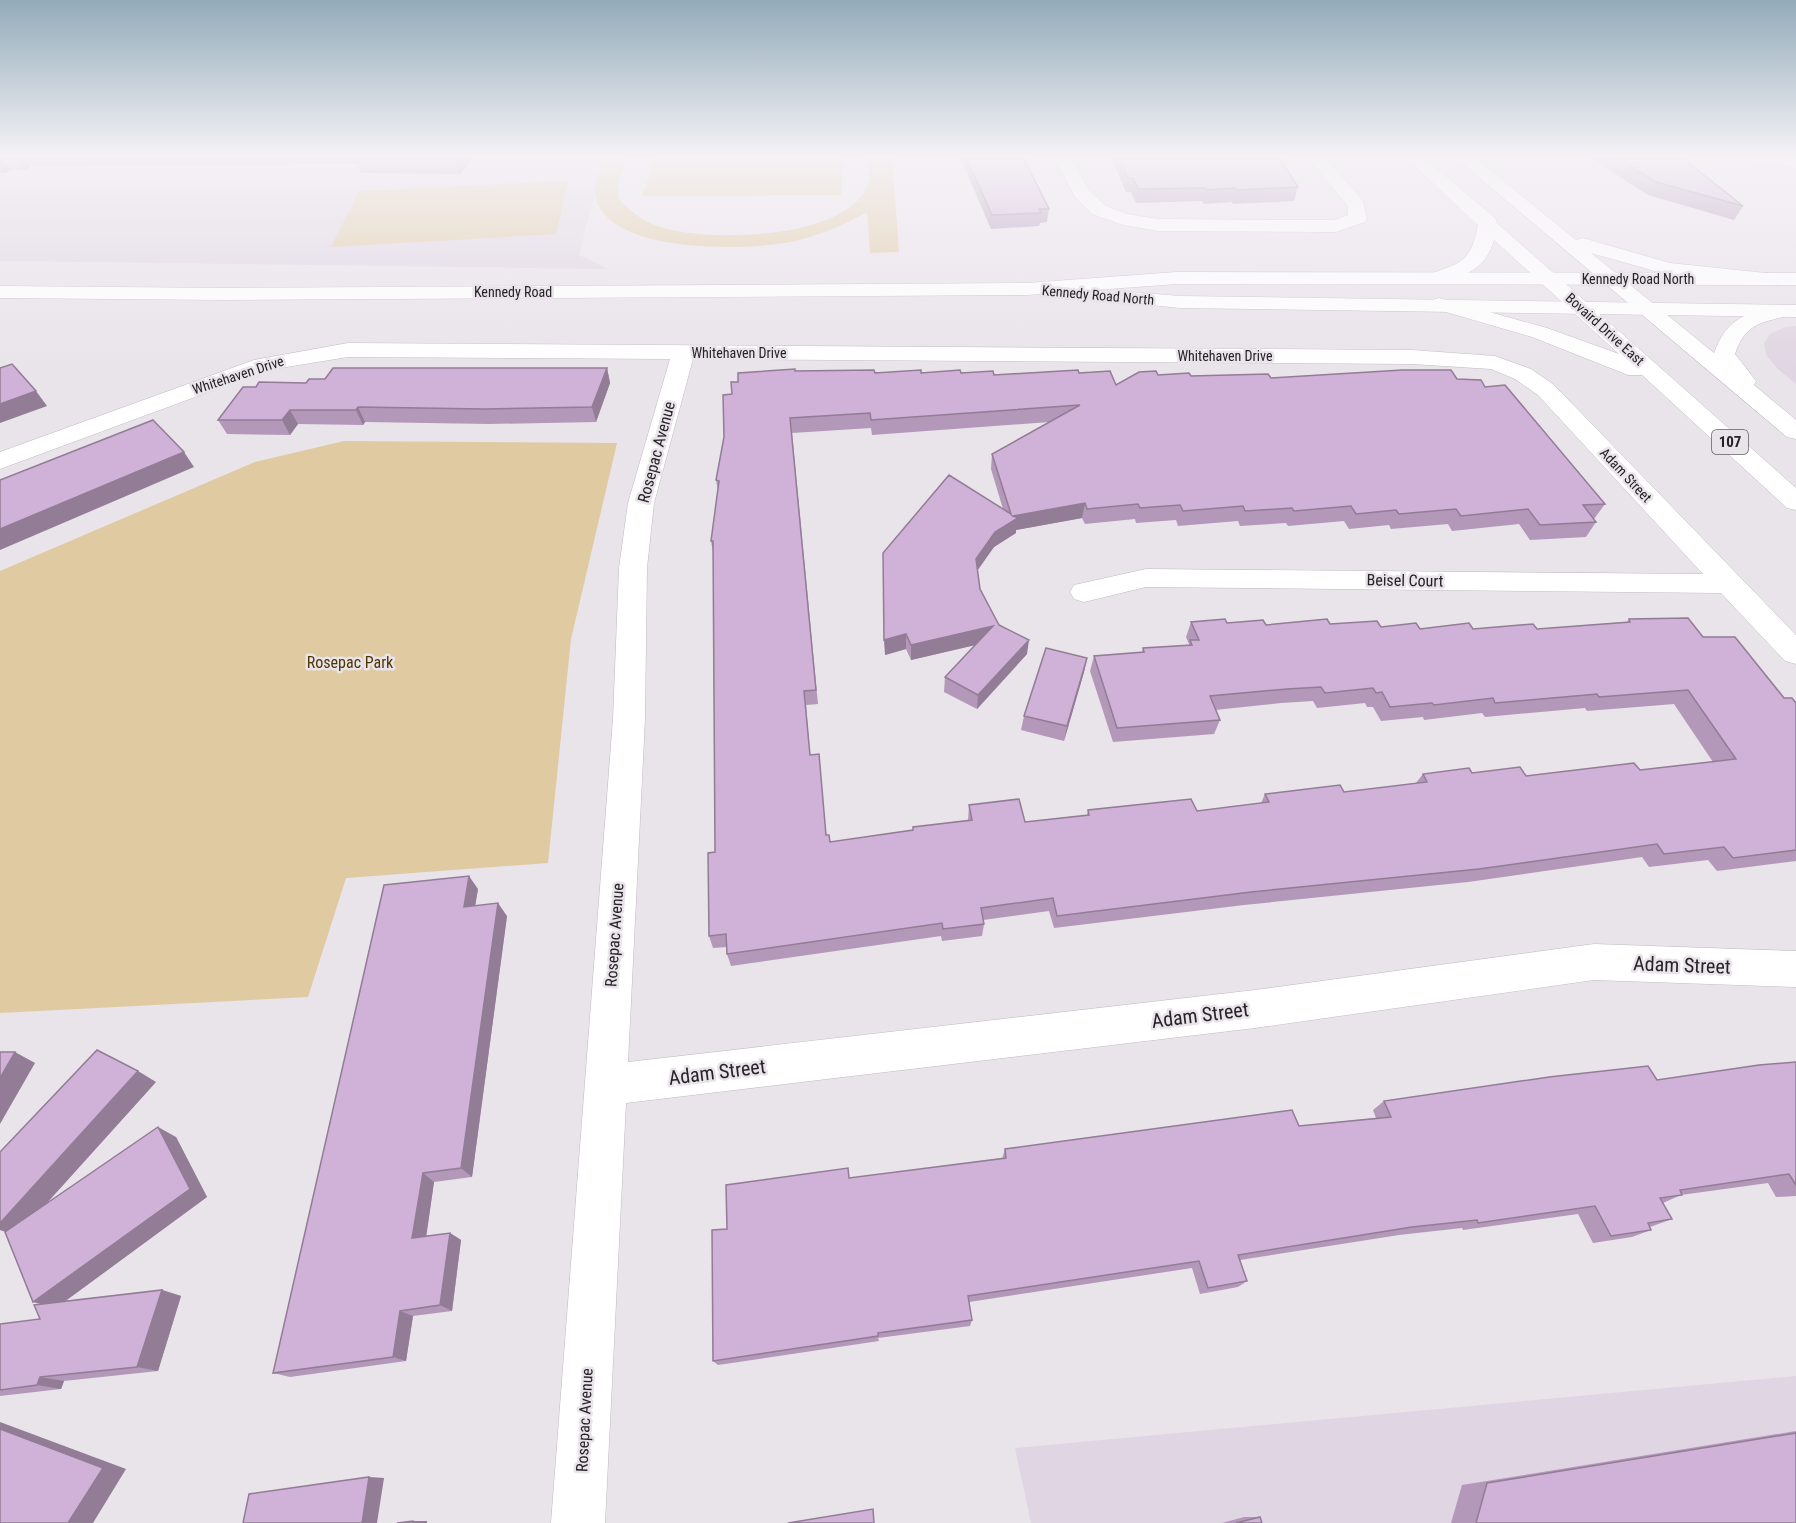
<svg xmlns="http://www.w3.org/2000/svg" width="1796" height="1523" viewBox="0 0 1796 1523" font-family="'Roboto Condensed',sans-serif">
  <style>
    .built { fill: #e0d5e2 }
    .green { fill: #dfcaa2 }
    .lines { fill: none; stroke-linecap: round; stroke-linejoin: round }
    .street-casing { stroke: #c0bac1; stroke-width: 1 }
    .secondary-casing { stroke: #c0bac1; stroke-width: 1 }
    .primary-casing { stroke: #c0bac1; stroke-width: 1 }
    .street { fill: #fff; fill-rule: evenodd }
    .secondary { fill: #fff; fill-rule: evenodd }
    .primary { fill: #fff; fill-rule: evenodd }
    .wall { fill: #b398b9 }
    .shaded-wall { fill: #927c96 }
    .building { fill: #d0b1d7; stroke: #927c96; stroke-width: 1.5 }
    .labels { text-anchor: middle; stroke-width: 5; stroke-linejoin: round; paint-order: stroke }
    .far-street-label { font-size: 14px; fill: #252326; stroke: #e9e3ea }
    .shield { fill: #e9e3ea; stroke: #605d61; stroke-width: 1.5 }
    .shield-label { font-size: 15px; font-weight: bold; fill: #252326 }
    .street-label { font-size: 16px; fill: #252326; stroke: #e9e3ea }
    .park-label { font-size: 16px; fill: #4d3700; stroke: #e9e3ea }
    .near-street-label { font-size: 20px; fill: #252326; stroke: #e9e3ea }
  </style>
  <rect width="100%" height="100%" fill="#e9e3ea"/>
  <g class="built">
    <path d="M0 157H604L579 255 608 269 0 261Z"/>
    <path d="M1796 326V384L1778 369 1766 355 1764 343 1770 334 1785 327Z"/>
    <path d="M1796 1376V1523H1031L1015 1448Z"/>
  </g>
  <g class="green">
    <path d="M607 157H628L618 181 619 199C632 213 645 223 664 228 710 242 848 240 868 184 870 177 868 165 869 157H892L899 252 870 253 867 212C844 225 821 235 795 241 751 251 599 256 595 191 594 181 603 166 607 157Z"/>
    <path d="M656 157H843L841 195 642 196Z"/>
    <path d="M568 181 556 234 331 247 359 191Z"/>
    <path d="M344 441 617 443 571 639 548 863 346 878 308 997 0 1013V571L255 462Z"/>
  </g>
  <g class="lines">
    <defs>
      <g id="street">
        <path d="M1054 157H1070L1089 190 1106 206 1127 214 1158 219 1334 220 1348 215V206L1307 157H1325L1363 201 1367 218 1365 222 1336 232 1158 231 1123 225 1092 214 1075 197Z"/>
        <path d="M1749 157 1796 158V168L1757 162 1751 161Z"/>
        <path d="M348 343 1412 350 1495 356 1531 369 1554 385 1796 635V664L1785 661 1721 593 1146 587 1084 602 1074 599 1070 592 1074 585 1146 569 1703 574 1538 395 1515 379 1491 369 1412 364 693 359 654 503 647 568 645 719 628 1062 1255 990 1594 944 1796 951V987L1594 980 1255 1028 626 1103 605 1523H551L613 719 619 568 628 503 670 359 348 357 268 370 0 469V452L254 360Z"/>
      </g>
      <g id="secondary">
        <path d="M1177 272 1796 273V285L1177 284 1027 295 228 300 0 298V286L228 288 1027 283Z"/>
        <path d="M1130 292 1180 296 1796 305V317L1180 308 1123 302 1120 298 1123 294Z"/>
      </g>
      <g id="primary">
        <path d="M1405 157H1423L1495 218 1497 223 1796 488V510L1787 508 1642 375H1628L1532 337 1432 308 1429 304 1432 300 1439 298 1547 328 1619 354 1494 240C1487 264 1473 273 1450 280 1442 283 1436 285 1427 283L1424 279C1428 273 1434 273 1441 270 1468 261 1472 253 1478 225Z"/>
        <path d="M1455 157H1474L1576 240 1583 238 1670 263 1785 275 1788 279 1785 283 1778 285 1669 275 1591 253 1714 353C1728 315 1748 313 1784 305L1791 307 1795 311 1791 315C1762 323 1746 322 1735 354L1756 381 1754 385 1796 420V439L1787 437Z"/>
      </g>
    </defs>
    <use href="#street" class="street-casing"/>
    <use href="#secondary" class="secondary-casing"/>
    <use href="#primary" class="primary-casing"/>
    <use href="#street" class="street"/>
    <use href="#secondary" class="secondary"/>
    <use href="#primary" class="primary"/>
  </g>
  <g class="wall">
    <path d="M0 157H474L460 174 361 173 358 164 31 166 26 170H10L5 173H0Z"/>
    <path d="M960 157H1023L1049 209 1047 222 1040 223 1039 226 991 229Z"/>
    <path d="M1111 157H1279L1298 187 1294 201 1233 204 1232 202 1204 204 1202 201 1136 203 1131 192H1126Z"/>
    <path d="M1589 157H1681L1743 206 1734 220 1648 195Z"/>
    <path d="M607 368 610 383 596 422 489 424 365 422 363 425 298 424 290 435 227 434 218 420 306 383 325 379Z"/>
    <path d="M795 371 961 373 994 375 1079 373 1116 385 1158 375 1271 378 1457 379 1485 387 1605 504 1594 519 1596 522 1586 537 1530 540 1519 524 1452 531 1448 524 1391 529 1389 525 1349 529 1344 521 1288 526 1286 523 1240 526 1238 521 1178 526 1176 520 1136 523 1135 519 1085 524 1082 518 1016 530V533L994 547 977 570 980 589 999 625 1027 654 977 709 944 692 945 677 976 645 911 660 906 649 885 655 1003 509 991 469 992 454 1050 422 872 435 871 428 792 433 818 704 806 705 810 755 826 835 830 842 913 830V827L968 821 969 805 1025 822 1087 815 1088 810 1197 811 1261 803 1265 794 1344 792 1416 783 1423 774 1472 773 1526 776 1640 770 1713 762 1674 704 1587 711 1585 708 1485 717 1482 713 1424 720 1423 717 1381 721 1373 707H1367L1365 703 1317 708 1313 701 1281 703 1215 710 1220 720 1214 734 1113 742 1090 671 1094 656 1142 652 1143 648 1189 645V644L1186 637 1191 622 1266 625 1330 624 1420 629H1537L1627 622 1629 619 1703 637 1784 698 1796 703V861L1717 871 1708 860 1649 867 1642 857 1468 882 1244 905 1054 928 1049 911 983 920 984 924 982 936 942 941 941 936 731 966 727 954V947L713 948 709 936 715 852 713 552 711 541 718 491 716 480 732 394 738 382Z"/>
    <path d="M1087 658 1084 672 1064 741 1021 730 1024 716Z"/>
    <path d="M478 889 475 905 507 916 472 1177 434 1182 426 1236 450 1233 461 1240 452 1311 413 1316 406 1361 290 1377 273 1373Z"/>
    <path d="M1796 1062V1196L1776 1197 1768 1183 1681 1195 1663 1203 1672 1219 1650 1227 1651 1230 1632 1237 1593 1243 1578 1214 1463 1230 1462 1228 1399 1235 1240 1260 1247 1281 1238 1287 1200 1294 1192 1268 969 1302 972 1320 970 1326 878 1338 879 1341 718 1365 713 1361 727 1229 849 1178 1002 1159 1005 1149 1299 1126 1376 1118 1373 1110 1384 1101 1657 1080Z"/>
    <path d="M156 1082 46 1204 176 1137 207 1197 65 1301 162 1290 181 1296 158 1371 64 1381 61 1389 0 1396V1324L40 1319V1304L5 1232Z"/>
    <path d="M1796 1431V1523H1451L1462 1485Z"/>
    <path d="M1244 1517H1260L1262 1523H1222Z"/>
  </g>
  <g class="shaded-wall">
    <path d="M0 157 10 170 5 173 0 165Z"/>
    <path d="M17 157H25L31 166 26 170Z"/>
    <path d="M454 157H474L460 174Z"/>
    <path d="M607 368 610 383 596 422 592 407Z"/>
    <path d="M36 391 47 406 0 423V404Z"/>
    <path d="M358 407 365 422 363 425 356 410Z"/>
    <path d="M290 410 298 424 290 435 282 420Z"/>
    <path d="M184 452 194 467 0 550V529Z"/>
    <path d="M1085 503 1082 518 1016 530V533L994 547 975 574 976 559 995 532 1013 516Z"/>
    <path d="M993 626 992 641 911 660V645Z"/>
    <path d="M906 634V649L885 655 884 640Z"/>
    <path d="M1029 640 1027 654 977 709 978 695Z"/>
    <path d="M1087 658 1084 672 1064 741 1067 726Z"/>
    <path d="M469 876 478 889 473 919 464 907Z"/>
    <path d="M498 903 507 916 472 1177 461 1168Z"/>
    <path d="M15 1052 35 1063 0 1124V1078Z"/>
    <path d="M138 1071 156 1082 17 1236 0 1230V1223Z"/>
    <path d="M158 1127 176 1137 207 1197 56 1308 33 1302Z"/>
    <path d="M423 1173 434 1182 425 1245 412 1238Z"/>
    <path d="M450 1233 461 1240 452 1311 440 1305Z"/>
    <path d="M162 1290 181 1296 158 1371 137 1367Z"/>
    <path d="M400 1311 413 1316 406 1361 393 1357Z"/>
    <path d="M40 1377 64 1381 61 1389 37 1385Z"/>
    <path d="M0 1422 126 1469 93 1523H68L0 1429Z"/>
    <path d="M369 1477 384 1478 377 1523H362Z"/>
    <rect x="413" y="1521" width="14" height="2"/>
  </g>
  <g class="building">
    <path d="M966 157H1023L1049 209H1039L1041 213 992 215Z"/>
    <path d="M1118 157H1279L1298 187 1237 190 1235 188 1207 190 1205 188 1138 189 1133 178H1128Z"/>
    <path d="M1616 157H1681L1743 206 1656 182Z"/>
    <path d="M12 364 36 391 0 404V368Z"/>
    <path d="M333 368H607L592 407 484 409 358 407 356 410H290L282 420H218L243 387H256L259 382 306 383 309 379H325Z"/>
    <path d="M795 369V371L874 370 875 373 921 370V373L960 370 961 373 993 371 994 375 1078 370 1079 373 1110 371 1116 385 1139 372 1156 371 1158 375 1189 373 1191 376 1268 374 1271 378 1402 370H1451L1457 379 1481 380 1485 387 1505 385 1605 504 1583 505 1596 522 1540 525 1528 509 1461 516 1456 509 1399 514 1396 510 1356 514 1351 506 1294 511 1292 508 1245 511 1243 506 1183 511 1180 505 1140 508 1138 504 1087 509 1085 503 1013 516 1018 518 995 532 976 559 980 589 999 625 1029 640 978 695 945 677 993 626 911 645 906 634 884 640 883 553 949 475 1011 514 992 454 1080 405 871 420 870 413 790 418 816 690 804 691 810 755 819 754 826 835H829L830 842 913 830V827L972 820 969 805 1019 799 1025 822 1089 815 1088 810 1191 799 1197 811 1269 802 1265 794 1340 785 1344 792 1427 782 1423 774 1469 768 1472 773 1520 767 1526 776 1634 763 1640 770 1736 759 1688 690 1599 697 1597 694 1495 703 1493 698 1434 705 1432 703 1390 707 1382 692 1376 693 1373 688 1325 693 1321 687 1287 689 1210 696 1220 720 1117 728 1094 656 1144 652 1143 648 1192 645 1190 640H1199L1191 622 1225 619 1227 623 1263 620 1266 625 1327 619 1330 624 1377 621 1381 627 1416 623 1420 629 1469 623 1473 629 1533 624 1537 629 1630 622 1629 619 1688 618 1703 637H1735L1784 698H1792L1796 703V850L1733 858 1724 847 1664 854 1657 844 1479 869 1251 892 1057 916 1053 898 981 908 984 924 943 929 942 923 727 954 726 934 709 936 708 853 715 852 713 541H711L719 481 716 480 724 437 723 395 732 394 731 382H738V373Z"/>
    <path d="M153 420 184 452 0 529V480Z"/>
    <path d="M1046 648 1087 658 1067 726 1024 716Z"/>
    <path d="M469 876 464 907 498 903 461 1168 423 1173 412 1238 450 1233 440 1305 400 1311 393 1357 273 1373 384 885Z"/>
    <path d="M97 1050 138 1071 0 1223V1152Z"/>
    <path d="M0 1052H15L0 1078Z"/>
    <path d="M1796 1062V1185L1789 1174 1680 1190 1682 1195 1660 1198 1672 1219 1648 1223 1651 1230 1611 1236 1595 1206 1478 1223 1477 1220 1412 1227 1238 1255 1247 1281 1208 1288 1199 1261 968 1296 972 1320 878 1333V1336L713 1361 712 1230 727 1229 726 1185 848 1168 849 1178 1006 1158 1005 1149 1292 1110 1299 1126 1391 1117 1384 1101 1549 1077 1648 1066 1657 1080 1759 1065Z"/>
    <path d="M158 1127 190 1189 33 1302 5 1232Z"/>
    <path d="M162 1290 137 1367 40 1377 37 1385 0 1390V1324L40 1319 34 1305Z"/>
    <path d="M0 1429 103 1468 68 1523H0Z"/>
    <path d="M1796 1433V1523H1476L1487 1483Z"/>
    <path d="M369 1477 362 1523H243L249 1494Z"/>
    <path d="M873 1509 874 1523H788Z"/>
    <path d="M1260 1517 1262 1523H1236Z"/>
    <path d="M413 1521V1523H397Z"/>
  </g>
  <linearGradient id="sky" x2="0" y2="1"><stop stop-color="#93abba"/><stop offset="0.42" stop-color="#f5f2f6"/><stop offset="1" stop-color="#f5f2f6" stop-opacity="0"/></linearGradient>
  <rect width="1796" height="370" fill="url(#sky)"/>
  <g class="labels">
    <g class="far-street-label">
      <text x="1638" y="284">Kennedy Road North</text>
      <text x="513" y="297">Kennedy Road</text>
      <text transform="translate(1098 295) rotate(5)" y="5">Kennedy Road North</text>
      <text transform="translate(1605 329) rotate(42)" y="5">Bovaird Drive East</text>
      <text x="739" y="358">Whitehaven Drive</text>
      <text x="1225" y="361">Whitehaven Drive</text>
      <text transform="translate(238 375) rotate(-18)" y="5">Whitehaven Drive</text>
      <text transform="translate(1626 475) rotate(47)" y="5">Adam Street</text>
    </g>
    <rect class="shield" x="1712" y="430" width="36" height="24" rx="4.5"/>
    <g class="shield-label">
      <text x="1730" y="447">107</text>
    </g>
    <g class="street-label">
      <text transform="translate(656 452) rotate(-75)" y="6">Rosepac Avenue</text>
      <text transform="translate(1405 580) rotate(1)" y="6">Beisel Court</text>
      <text transform="translate(614 935) rotate(-86)" y="6">Rosepac Avenue</text>
      <text transform="translate(584 1420) rotate(-87)" y="6">Rosepac Avenue</text>
    </g>
    <g class="park-label">
      <text x="350" y="668">Rosepac Park</text>
    </g>
    <g class="near-street-label">
      <text transform="translate(1682 965) rotate(2)" y="7">Adam Street</text>
      <text transform="translate(1200 1015) rotate(-7)" y="7">Adam Street</text>
      <text transform="translate(717 1072) rotate(-7)" y="7">Adam Street</text>
    </g>
  </g>
</svg>
